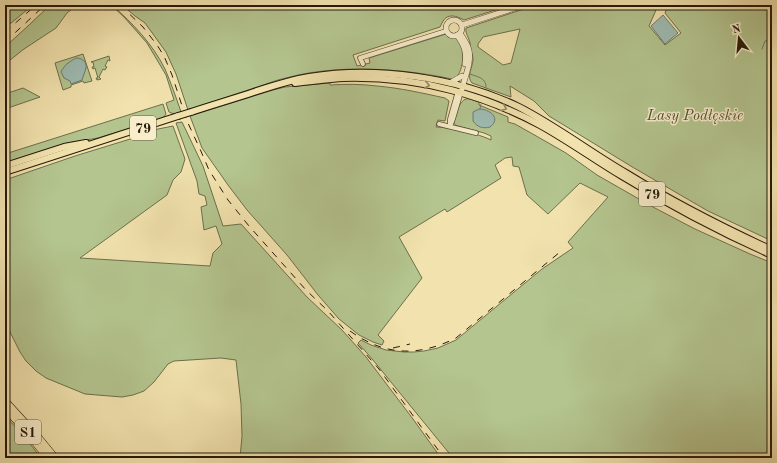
<svg xmlns="http://www.w3.org/2000/svg" width="777" height="463" viewBox="0 0 777 463" font-family="'Old Standard TT',serif">
  <style>
    .green { fill: #b4c58f; stroke: #6d6f4c; fill-rule: evenodd }
    .water { fill: #9ebcb3; stroke: #6e7b6f }
    .lines { fill: none; stroke-linecap: round; stroke-linejoin: round }
    .stream { stroke: #6e7b6f; stroke-width: 1 }
    .minor-casing { stroke: #594c33; stroke-width: 5.5 }
    .tertiary-casing { stroke: #594c33; stroke-width: 6 }
    .primary-casing { stroke: #26190a; stroke-width: 8 }
    .motorway-casing { stroke: #26190a; stroke-width: 8 }
    .minor { stroke: #f7edca; stroke-width: 4 }
    .tertiary { stroke: #f7edca; stroke-width: 5 }
    .primary { stroke: #f2e3ae; stroke-width: 6 }
    .motorway { stroke: #f2e3ae; stroke-width: 7 }
    .rail { stroke: #26190a; stroke-width: 1; stroke-dasharray: 7 7; stroke-linecap: butt }
    .primary-bridge-casing { stroke: #26190a; stroke-width: 8; stroke-linecap: butt }
    .primary-bridge { stroke: #f2e3ae; stroke-width: 6 }
    .oneway { stroke: #968864 }
    .labels { text-anchor: middle; stroke-width: 3; stroke-linejoin: round; paint-order: stroke }
    .shield { fill: #f7edca; stroke: #655944; stroke-width: 1 }
    .shield-label { font-size: 14px; font-weight: bold; fill: #26190a }
    .park-label { font-size: 15px; font-style: italic; fill: #514d32; stroke: #f7edca }
  </style>
  <rect width="100%" height="100%" fill="#f2e3ae"/>
  <filter id="stains"><feTurbulence type="fractalNoise" baseFrequency=".005" numOctaves="4"/><feColorMatrix values="0 0 0 0 .2 0 0 0 0 .09 0 0 0 0 .02 0 0 0 .5 -.17"/></filter>
  <radialGradient id="worn" r=".72"><stop offset=".6" stop-color="#630" stop-opacity="0"/><stop offset="1" stop-color="#630" stop-opacity=".3"/></radialGradient>
  <g class="green">
    <path d="M5 5H33L5 28Z"/>
    <path d="M50 5H77L67 13 56 28 24 49 5 64V47L29 25Z"/>
    <path d="M111 5H112C133 24 152 43 165 69 171 83 176 97 181 112L174 114 169 112 166 103 174 100 166 75 147 43 124 17Z"/>
    <path d="M122 5H511L464 20C457 16 448 13 443 21 442 23 441 25 440 27L353 55 357 66 370 63 369 58 446 34C450 37 451 36 456 38 460 40 462 46 464 49L462 51C464 56 462 70 458 75 456 78 455 78 452 79 400 68 337 64 286 78 275 80 265 85 254 88 232 95 210 103 188 110L176 74 166 52 145 23 135 16Z"/>
    <path d="M536 5H655L656 10 649 26 665 45 681 33 665 13 668 5H772V241L708 211 634 168 549 116 534 101 510 86 511 97 472 83C466 77 473 67 473 59 473 55 471 53 471 49 470 47 471 45 470 43 469 37 465 34 466 28ZM520 29 511 63 503 65 478 47V44L483 37Z"/>
    <path d="M83 54 92 81 84 83 83 81 71 85V87L63 90 55 63Z"/>
    <path d="M109 56 110 61 108 60 105 66 107 67 105 70 103 69 99 77 101 79 97 80 96 78H98L95 68 93 69 92 67H94L93 62H91Z"/>
    <path d="M330 83V85C346 84 361 84 377 86 400 88 422 93 445 98L449 101 445 121 438 120 436 127C448 127 480 134 491 140V136L484 133 458 126C455 125 454 125 454 121 454 116 460 100 466 99 470 98 475 101 479 102V105L508 117V122L515 124 538 137 566 153 597 175 653 207 695 229 750 254 772 263V458H453L373 360 358 343 361 340 371 345 386 350 404 352H414L424 351 438 348 456 340 542 269 573 248 568 242 608 197 580 183 548 214 527 195 519 167 513 166 512 157 505 158 495 165 501 178 447 212 445 209 399 237 422 278 378 335 384 341 382 345 373 342 359 335 339 319 318 295 287 255 247 210 228 185 202 148 190 116 273 90 285 87Z"/>
    <path d="M23 88 40 97 5 109V94Z"/>
    <path d="M163 104 166 114 163 118 98 138 67 143 12 161 5 162V154Z"/>
    <path d="M182 122 203 166 223 226 241 224 307 297 342 330 366 357 413 419 441 458H240L242 436 241 404 236 360 221 358 174 361 168 364 154 382 144 391 133 395 122 397 85 394 46 378 36 371 26 361 20 352 5 322V180L75 156 140 136 148 131 173 126 185 159 181 172 173 180 167 195 80 258 210 266 213 253 222 244 216 226 204 230 201 207 207 205 205 196 199 194 197 181 176 123Z"/>
    <path d="M5 416 24 436 41 458H5Z"/>
  </g>
  <g class="water">
    <path d="M663 15 678 33 665 44 651 26Z"/>
    <path d="M76 58H78C83 59 87 62 86 68L82 80 71 84 70 81 64 78 61 72C64 65 69 62 76 58Z"/>
    <path d="M479 109C489 109 502 118 490 127 483 129 477 127 473 121V112Z"/>
  </g>
  <g class="lines">
    <g class="stream">
      <path d="M762 49 765 41 772 40"/>
      <path d="M470 74C478 77 487 78 486 88"/>
      <path d="M480 109 481 104"/>
    </g>
    <defs>
      <g id="minor">
        <path d="M363 64 360 58 446 31"/>
        <path d="M439 124 476 133"/>
        <path d="M451 124 453 119 461 92"/>
        <path d="M450 126V119L458 91"/>
      </g>
      <g id="tertiary">
        <circle cx="454" cy="28" r="8"/>
        <path d="M462 25 524 5"/>
        <path d="M460 33C463 38 466 42 468 47 473 60 465 76 462 89"/>
        <path d="M457 35C464 45 467 52 465 64"/>
        <path d="M450 83 462 76"/>
      </g>
      <g id="primary">
        <path d="M295 83C311 81 327 79 343 78 379 77 416 81 451 90 482 98 512 110 540 125 569 141 595 160 622 176 671 206 720 232 772 255"/>
        <path d="M191 112C212 105 233 99 254 92 272 86 290 80 309 77 376 66 457 77 519 107 556 126 590 152 626 173 673 202 722 227 772 250"/>
        <path d="M5 166 64 147 86 143"/>
        <path d="M5 172 178 116"/>
      </g>
      <g id="motorway">
        <path d="M5 401 37 436 55 458"/>
        <path d="M5 408 27 432 48 458"/>
      </g>
    </defs>
    <use href="#minor" class="minor-casing"/>
    <use href="#tertiary" class="tertiary-casing"/>
    <use href="#primary" class="primary-casing"/>
    <use href="#motorway" class="motorway-casing"/>
    <use href="#minor" class="minor"/>
    <use href="#tertiary" class="tertiary"/>
    <use href="#primary" class="primary"/>
    <use href="#motorway" class="motorway"/>
    <g class="rail">
      <path d="M120 5 143 27 157 45 164 56 172 75 187 121 200 149 209 170 228 200 249 226 306 290 328 311 379 369 444 458"/>
      <path d="M5 32 36 5"/>
      <path d="M5 42 45 5"/>
      <path d="M350 331C385 356 418 357 456 338L560 252"/>
      <path d="M393 348 410 344"/>
    </g>
    <defs>
      <path id="primary-bridge" d="M178 116 191 112"/>
    </defs>
    <use href="#primary-bridge" class="primary-bridge-casing"/>
    <use href="#primary-bridge" class="primary-bridge"/>
  </g>
  <defs><path id="oneway-chevron" d="M-2-3.5L2.5 0L-2 3.5" fill="none" stroke-width="1.6" stroke-linecap="round" stroke-linejoin="round"/></defs>
  <g class="oneway">
    <use href="#oneway-chevron" transform="translate(427 85) rotate(11)"/>
    <use href="#oneway-chevron" transform="translate(504 108) rotate(23)"/>
  </g>
  <g class="labels">
    <g class="shield">
      <rect x="130" y="116" width="26" height="24" rx="3"/>
      <rect x="639" y="182" width="26" height="24" rx="3"/>
      <rect x="15" y="420" width="26" height="24" rx="3"/>
    </g>
    <g class="shield-label">
      <text x="143" y="133">79</text>
      <text x="652" y="199">79</text>
      <text x="28" y="437">S1</text>
    </g>
    <g class="park-label">
      <text x="695" y="120">Lasy Podłęskie</text>
    </g>
  </g>
  <rect width="777" height="463" fill="none" stroke="#f2e3ae" stroke-width="20"/>
  <rect x="6" y="6" width="765" height="451" fill="none" stroke="#26190a" stroke-width="2"/>
  <rect x="10" y="10" width="757" height="443" fill="none" stroke="#26190a"/>
  <g transform="translate(739 38) rotate(344)" stroke="#f7edca" stroke-width="3" paint-order="stroke">
  <path d="M0-3L7 15L0 10L-7 15Z" fill="#26190a"/>
  <text y="-6" font-size="11" font-weight="bold" text-anchor="middle" fill="#26190a">N</text>
  </g>
  <rect width="100%" height="100%" filter="url(#stains)"/>
  <rect width="100%" height="100%" fill="url(#worn)"/>
</svg>
